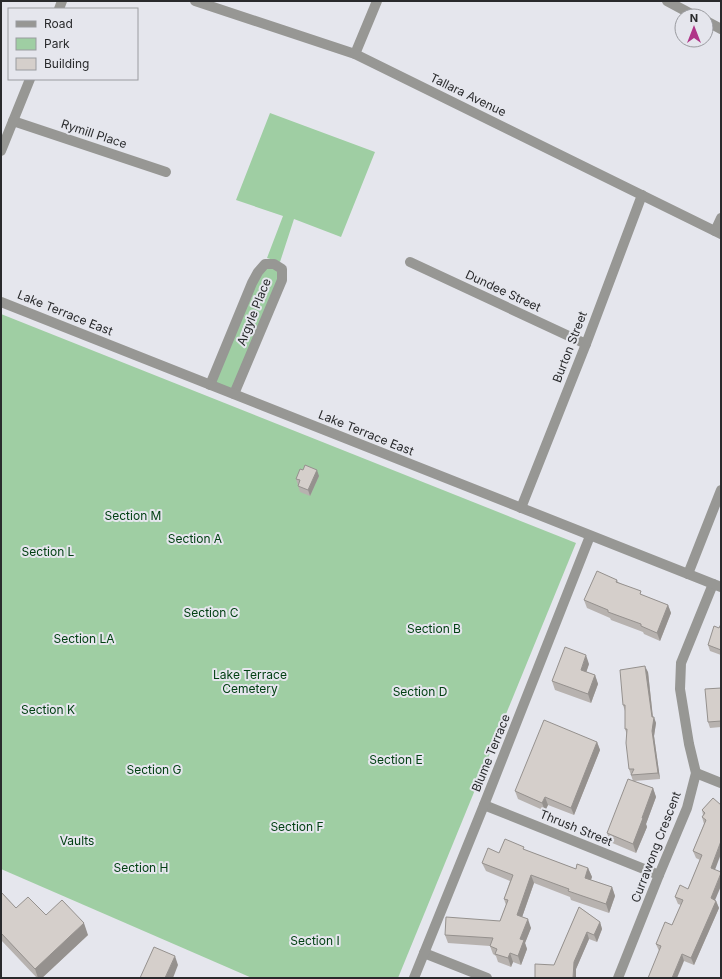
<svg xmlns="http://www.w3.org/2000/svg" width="722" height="979" viewBox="0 0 722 979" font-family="Inter,sans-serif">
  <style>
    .green { fill: #9fcea3 }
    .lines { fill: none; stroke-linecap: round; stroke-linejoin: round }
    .minor { stroke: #979794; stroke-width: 10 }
    .tertiary { stroke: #979794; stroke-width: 10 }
    .wall { fill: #b7b2af }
    .shaded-wall { fill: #95918e }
    .building { fill: #d5cfcb; stroke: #95918e }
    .labels { text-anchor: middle; stroke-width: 4; stroke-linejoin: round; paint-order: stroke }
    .street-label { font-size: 12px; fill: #292a2c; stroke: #e5e6ed }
    .park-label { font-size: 12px; fill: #024013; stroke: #e5e6ed }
  </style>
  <rect width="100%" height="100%" fill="#e5e6ed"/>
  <g class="green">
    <path d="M270 113 375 152 341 237 294 219 280 262 267 258 283 216 236 200Z"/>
    <path d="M266 267 279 270V279L233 391 214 384 255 283Z"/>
    <path d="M1 314 576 543 398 978H252L1 869Z"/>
  </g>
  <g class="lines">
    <g class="minor">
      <path d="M195 1 355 54 721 234"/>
      <path d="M667 1 695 16"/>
      <path d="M59 9 62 1"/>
      <path d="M706 21 721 29"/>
      <path d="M355 54 377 1"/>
      <path d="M13 121 166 172"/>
      <path d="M1 151 30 79"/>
      <path d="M715 231 721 218"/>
      <path d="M410 262 586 344"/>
      <path d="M210 385 252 283 258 272 265 264H274L282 269V280L234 394"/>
      <path d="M521 508 586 344 642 195"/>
      <path d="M688 574 721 490"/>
      <path d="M696 773 721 783"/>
      <path d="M484 805 659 875"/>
      <path d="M424 953 487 978"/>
      <path d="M414 978 484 805 590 536"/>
      <path d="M618 978 659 875 687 808 696 773 689 744 680 689 681 663 713 584"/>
    </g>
    <path class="tertiary" d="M1 302 721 587"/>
  </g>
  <g class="wall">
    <path d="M319 476 310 496 300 492 296 479Z"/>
    <path d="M617 580 618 582 642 595 668 605 671 613 660 641 644 634 643 632 611 620 610 618 587 608 584 600Z"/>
    <path d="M721 624V655L710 651 708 645 719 628Z"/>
    <path d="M589 664 586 672 595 675 598 684 591 703 555 690 552 681Z"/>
    <path d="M648 672 653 717 656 723 654 736 660 779 634 781 653 788 656 797 646 824 647 827 636 853 610 842 607 833 633 781 629 769 627 735 625 729V711L623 705Z"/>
    <path d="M721 688V727L710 728 708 722Z"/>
    <path d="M597 742 600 750 574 815 548 805 545 811 518 799 515 791Z"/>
    <path d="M713 798 715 900 716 901 719 908 694 965 659 951 656 944 672 925 681 905 678 904 675 897 688 889 700 860 696 858 693 851 704 824 702 817 703 815 702 810Z"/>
    <path d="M525 850 576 869 588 868 592 877 591 880 612 887 615 896 609 913 571 900 570 897 534 883 522 917 531 928 525 943 527 949 521 965 513 962 511 967 498 962 496 956 493 954 490 946 448 943 445 935 500 921 506 905 504 899 510 881 486 871 482 863 499 853Z"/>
    <path d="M1 892 16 908 46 915 88 935 42 978H37L1 940Z"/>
    <path d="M579 907 600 922 602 929 597 942 589 939 576 969 554 965Z"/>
  </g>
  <g class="shaded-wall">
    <path d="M317 470 319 476 310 496 308 490Z"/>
    <path d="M668 605 671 613 660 641 657 633Z"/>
    <path d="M586 655 589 664 584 679 581 670Z"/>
    <path d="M645 666 648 672 653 719 654 717 656 723 654 736 660 779 658 773 652 731V717Z"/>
    <path d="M595 675 598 684 591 703 588 694Z"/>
    <path d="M597 742 600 750 574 815 571 808Z"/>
    <path d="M653 788 656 797 646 824 647 827 636 853 633 844 642 818Z"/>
    <path d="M545 797 548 805 545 811 542 803Z"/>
    <path d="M721 841V854L713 875 711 868Z"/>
    <path d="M588 868 592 877 588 886 585 878Z"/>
    <path d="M721 873V886L713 905 711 898Z"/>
    <path d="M531 875 534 883 520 923 517 915Z"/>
    <path d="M612 887 615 896 609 913 606 904Z"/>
    <path d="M716 901 719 908 694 965 691 958Z"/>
    <path d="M528 919 531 928 525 943 527 949 521 965 518 956 520 939Z"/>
    <path d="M600 922 602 929 597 942 594 935Z"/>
    <path d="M84 923 88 935 42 978H38L35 969Z"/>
    <path d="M587 932 589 939 576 969V978H573L574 962Z"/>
    <path d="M510 953 513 962 511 967 508 958Z"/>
    <path d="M682 954 684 961 677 978H672Z"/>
    <path d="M175 956 178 965 173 978H165Z"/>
  </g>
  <g class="building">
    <path d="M305 465 317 470 308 490 298 486 300 480 296 479 300 469 303 470Z"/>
    <path d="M597 571 617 580 616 582 641 591 640 594 668 605 657 633 641 626V624L608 612V610L584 600Z"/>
    <path d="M721 624V650L708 645 714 626 719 628Z"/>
    <path d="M565 647 586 655 581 670 595 675 588 694 552 681Z"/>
    <path d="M645 666 652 717H654L652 731 658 773 631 775 634 769H629L626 743 627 729H625V705H623L620 670Z"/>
    <path d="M721 688V721L708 722 705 689Z"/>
    <path d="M544 720 597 742 571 808 545 797 542 803 515 791Z"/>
    <path d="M628 779 653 788 642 818H643L633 844 607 833Z"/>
    <path d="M713 798 721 805V841L711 868 721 872V873L711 898 716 901 691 958 682 954 672 978H648L661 946 656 944 665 922 672 925 683 900 675 897 680 885 688 889 702 855 693 851 706 820 702 817 705 813 702 810Z"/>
    <path d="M505 839 524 847 523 849 576 869 577 864 588 868 585 878 612 887 606 904 568 891 569 889 531 875 517 915 528 919 520 939 524 940 518 956 510 953 508 958 495 954 497 949 490 946 493 938 445 935 446 917 500 921 508 900 504 899 513 875 482 863 488 848 499 853Z"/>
    <path d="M1 892 16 908 28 897 46 915 62 900 84 923 35 969 1 933Z"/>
    <path d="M579 907 600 922 594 935 587 932 574 962 573 978H535V964L554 965Z"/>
    <path d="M154 947 175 956 165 978H140Z"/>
  </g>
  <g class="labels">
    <g class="street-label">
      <text transform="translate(468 95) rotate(26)" y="4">Tallara Avenue</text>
      <text transform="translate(94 134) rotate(18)" y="4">Rymill Place</text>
      <text transform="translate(503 291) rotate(25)" y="4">Dundee Street</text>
      <text transform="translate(254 312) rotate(-68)" y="4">Argyle Place</text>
      <text transform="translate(65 313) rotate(22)" y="4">Lake Terrace East</text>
      <text transform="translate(570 347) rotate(-69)" y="4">Burton Street</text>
      <text transform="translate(366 433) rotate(22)" y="4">Lake Terrace East</text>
      <text transform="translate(491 753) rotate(-68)" y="4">Blume Terrace</text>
      <text transform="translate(576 828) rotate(22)" y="4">Thrush Street</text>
      <text transform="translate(656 847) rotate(-69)" y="4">Currawong Crescent</text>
    </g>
    <g class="park-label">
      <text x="133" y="520">Section M</text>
      <text x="195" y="543">Section A</text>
      <text x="48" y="556">Section L</text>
      <text x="211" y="617">Section C</text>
      <text x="434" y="633">Section B</text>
      <text x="84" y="643">Section LA</text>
      <text x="250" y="679">Lake Terrace<tspan x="250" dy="14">Cemetery</tspan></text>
      <text x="420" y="696">Section D</text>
      <text x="48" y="714">Section K</text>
      <text x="396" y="764">Section E</text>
      <text x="154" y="774">Section G</text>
      <text x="297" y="831">Section F</text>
      <text x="77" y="845">Vaults</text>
      <text x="141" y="872">Section H</text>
      <text x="315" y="945">Section I</text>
    </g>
  </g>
  <rect width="722" height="979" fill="none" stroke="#292a2c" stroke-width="4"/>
  <rect x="8" y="8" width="130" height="72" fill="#e5e6ed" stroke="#9a9ba0"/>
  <rect x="16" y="21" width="20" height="6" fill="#979794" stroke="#9a9ba0"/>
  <text x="44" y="28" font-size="12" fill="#292a2c">Road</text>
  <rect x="16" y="38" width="20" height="12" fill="#9fcea3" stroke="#9a9ba0"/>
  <text x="44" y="48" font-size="12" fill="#292a2c">Park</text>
  <rect x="16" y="58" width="20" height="12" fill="#d5cfcb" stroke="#9a9ba0"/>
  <text x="44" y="68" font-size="12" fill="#292a2c">Building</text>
  <g transform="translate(694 28)"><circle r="19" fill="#e5e6ed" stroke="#9a9ba0"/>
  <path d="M0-3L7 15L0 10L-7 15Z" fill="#b03588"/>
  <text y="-6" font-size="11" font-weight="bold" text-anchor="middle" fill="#292a2c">N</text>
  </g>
</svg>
